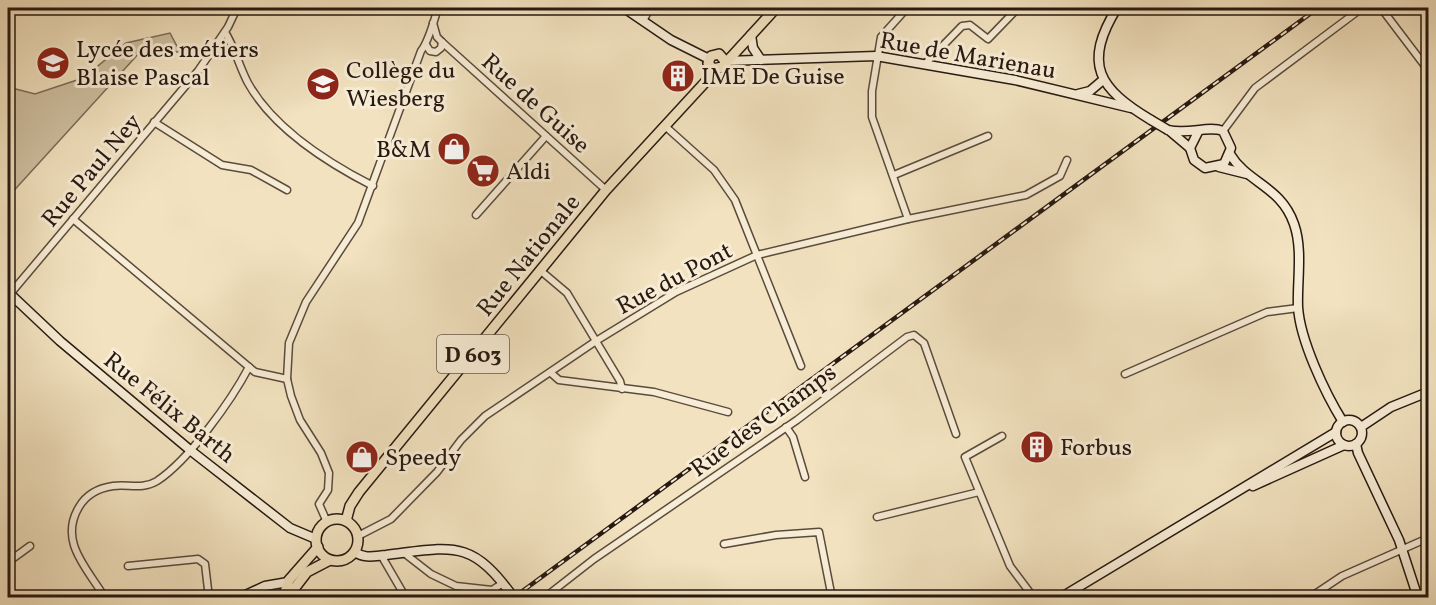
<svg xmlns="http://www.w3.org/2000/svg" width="1436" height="605" viewBox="0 0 1436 605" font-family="Vollkorn,serif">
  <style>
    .green { fill: #cfc0a1; stroke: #7b6c59; stroke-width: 1.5 }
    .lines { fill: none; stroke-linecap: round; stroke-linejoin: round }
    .street-casing { stroke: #5a4b3c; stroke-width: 9 }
    .secondary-casing { stroke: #271911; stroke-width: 11 }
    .primary-casing { stroke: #271911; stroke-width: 12 }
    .street { stroke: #f7ecd5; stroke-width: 6 }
    .secondary { stroke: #f7ecd5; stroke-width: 8 }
    .primary { stroke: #f2e2bf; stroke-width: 9 }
    .rail-casing { stroke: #271911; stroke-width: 4.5 }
    .rail { stroke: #f7ecd5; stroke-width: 2; stroke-dasharray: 7; stroke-linecap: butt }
    .secondary-bridge-casing { stroke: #271911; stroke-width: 11; stroke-linecap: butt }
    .secondary-bridge { stroke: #f7ecd5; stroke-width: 8 }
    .labels { text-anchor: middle; stroke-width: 6; stroke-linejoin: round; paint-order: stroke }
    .shield { fill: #f7ecd5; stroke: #65584c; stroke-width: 1.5 }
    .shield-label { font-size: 22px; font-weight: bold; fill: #271911 }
    .poi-label { font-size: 24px; fill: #271911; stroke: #f7ecd5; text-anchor: start }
    .street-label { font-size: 24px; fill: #271911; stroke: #f7ecd5 }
  </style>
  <rect width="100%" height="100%" fill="#f2e2bf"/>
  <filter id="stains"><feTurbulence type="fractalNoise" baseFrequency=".00333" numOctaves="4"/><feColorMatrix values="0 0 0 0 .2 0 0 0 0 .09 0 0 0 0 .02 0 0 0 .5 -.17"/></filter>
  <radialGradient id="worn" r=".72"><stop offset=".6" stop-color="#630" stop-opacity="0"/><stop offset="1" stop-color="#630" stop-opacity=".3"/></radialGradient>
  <path class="green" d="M170 33 180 52 141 51 8 197V87L35 94 83 78 126 43Z"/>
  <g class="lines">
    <defs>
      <g id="street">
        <path d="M907 8 881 37 872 91V117L908 219"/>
        <path d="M1381 8 1428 70"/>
        <path d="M644 19 650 8"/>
        <path d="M433 23 437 37 442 42 606 190"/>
        <path d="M225 32C235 48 239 66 248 83 273 128 328 163 373 186"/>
        <path d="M426 45 430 51 436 52 441 48 442 42"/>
        <path d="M926 63 962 26 970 25 988 39 1018 8"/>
        <path d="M154 122 222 165 251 170 287 190"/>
        <path d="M665 126 714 170 735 200 801 366"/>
        <path d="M1223 131 1255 88 1362 8"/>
        <path d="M894 175 988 136"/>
        <path d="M476 215 546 136"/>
        <path d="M73 219 255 372 287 379"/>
        <path d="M541 271 567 293 620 381 622 389"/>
        <path d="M10 294 198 71 228 27 237 8"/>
        <path d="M551 373 559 380 654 392 728 412"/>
        <path d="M1125 374 1267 312 1298 308"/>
        <path d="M786 427 793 437 805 477"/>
        <path d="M1002 436 965 457 1010 566 1034 598"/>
        <path d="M877 517 979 492"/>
        <path d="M327 522 319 504 328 490 329 473 321 453 300 420 291 396 287 379 289 343 306 302 358 223 421 51C429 41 434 20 438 8"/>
        <path d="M358 536 391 519 437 472 461 440 485 416 596 341 676 292 757 255 908 219 1026 195 1060 176 1067 160"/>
        <path d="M724 544 776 535 819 532 832 598"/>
        <path d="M404 553 431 574 456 586 492 590"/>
        <path d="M381 555 406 598"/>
        <path d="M8 562 30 546"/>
        <path d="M128 566 198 559 205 564 209 598"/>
        <path d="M105 598C88 569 58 542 79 507 86 495 99 488 113 486 129 484 142 490 157 481 189 460 231 401 249 367"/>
        <path d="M480 598 503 583"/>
        <path d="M544 598 594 559 797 420 907 337 914 335 924 343 956 434"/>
        <path d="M1309 598 1342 576 1428 538"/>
      </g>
      <g id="secondary">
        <path d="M624 8 671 40 709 59"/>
        <path d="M1117 8C1082 64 1099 89 1151 120"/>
        <path d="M751 35 753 48 761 60"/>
        <path d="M725 61 876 56 1015 80 1131 108"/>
        <path d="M1078 94 1090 91 1103 80"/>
        <path d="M1168 130C1189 135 1208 125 1223 131L1231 148 1224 164 1205 168 1194 160 1190 148 1198 132"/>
        <path d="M1171 132 1190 148"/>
        <path d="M1230 154C1247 183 1281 186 1294 224 1303 249 1297 281 1298 307 1300 340 1325 393 1343 422"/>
        <path d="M1219 167 1247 174"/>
        <path d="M8 292 60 341 190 450 290 528 316 539"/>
        <circle cx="1349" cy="433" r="13"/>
        <path d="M1361 427 1391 407 1428 392"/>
        <path d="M1356 444 1358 453 1399 540 1418 598"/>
        <path d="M1253 486 1344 445"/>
        <path d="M355 552C365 559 374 556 386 555 453 547 471 538 514 598"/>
        <path d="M239 598 265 586 288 582"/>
        <path d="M1060 598 1336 432"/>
      </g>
      <g id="primary">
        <path d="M713 69 722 67 776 8"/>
        <path d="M713 69 708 63 711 56 719 54 725 61"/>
        <circle cx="337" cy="540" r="21"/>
        <path d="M346 521 350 506 359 492 606 190 710 77 713 69"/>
        <path d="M283 598 289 580 318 547"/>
        <path d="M287 598 307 572 330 560"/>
      </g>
    </defs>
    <use href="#street" class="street-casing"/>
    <use href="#secondary" class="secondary-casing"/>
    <use href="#primary" class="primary-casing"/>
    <use href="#street" class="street"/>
    <use href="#secondary" class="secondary"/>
    <use href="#primary" class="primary"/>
    <defs>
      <path id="rail" d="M513 598 1318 8"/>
    </defs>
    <use href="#rail" class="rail-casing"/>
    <use href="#rail" class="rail"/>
    <defs>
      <path id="secondary-bridge" d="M1151 120 1168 130"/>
    </defs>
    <use href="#secondary-bridge" class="secondary-bridge-casing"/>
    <use href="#secondary-bridge" class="secondary-bridge"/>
  </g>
  <defs>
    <symbol id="school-disc" viewBox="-11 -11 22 22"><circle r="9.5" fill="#8f2418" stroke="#f7ecd5"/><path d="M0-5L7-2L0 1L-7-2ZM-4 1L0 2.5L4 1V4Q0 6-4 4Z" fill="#fff"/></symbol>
    <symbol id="building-disc" viewBox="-11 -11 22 22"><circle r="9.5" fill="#8f2418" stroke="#f7ecd5"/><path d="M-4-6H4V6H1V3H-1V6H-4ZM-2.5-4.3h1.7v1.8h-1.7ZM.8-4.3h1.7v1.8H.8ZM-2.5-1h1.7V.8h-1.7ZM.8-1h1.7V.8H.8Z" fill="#fff"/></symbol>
    <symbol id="shop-disc" viewBox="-11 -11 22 22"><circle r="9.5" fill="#8f2418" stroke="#f7ecd5"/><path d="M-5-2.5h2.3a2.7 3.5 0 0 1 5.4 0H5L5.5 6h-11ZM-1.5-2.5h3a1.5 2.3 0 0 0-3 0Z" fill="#fff"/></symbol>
    <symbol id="supermarket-disc" viewBox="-11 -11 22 22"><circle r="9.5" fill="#8f2418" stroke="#f7ecd5"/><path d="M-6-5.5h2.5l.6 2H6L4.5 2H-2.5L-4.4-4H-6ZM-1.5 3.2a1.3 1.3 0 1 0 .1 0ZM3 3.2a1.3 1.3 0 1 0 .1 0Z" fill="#fff"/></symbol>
  </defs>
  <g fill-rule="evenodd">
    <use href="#school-disc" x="34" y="44" width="38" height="38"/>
    <use href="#building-disc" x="659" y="57" width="38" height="38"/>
    <use href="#school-disc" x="304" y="65" width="38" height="38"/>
    <use href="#shop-disc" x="435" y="130" width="38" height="38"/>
    <use href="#supermarket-disc" x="464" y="152" width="38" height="38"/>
    <use href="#building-disc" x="1018" y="428" width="38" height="38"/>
    <use href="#shop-disc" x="343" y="438" width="38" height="38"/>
  </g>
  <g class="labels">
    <rect class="shield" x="437" y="335" width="72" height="38" rx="4.5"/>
    <g class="shield-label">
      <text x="473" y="362">D 603</text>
    </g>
    <g class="poi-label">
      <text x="76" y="57">Lycée des métiers<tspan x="76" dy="28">Blaise Pascal</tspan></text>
      <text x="346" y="78">Collège du<tspan x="346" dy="28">Wiesberg</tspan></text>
      <text x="701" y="84">IME De Guise</text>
      <text x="431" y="157" text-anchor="end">B&amp;M</text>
      <text x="506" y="179">Aldi</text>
      <text x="1060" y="455">Forbus</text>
      <text x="385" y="465">Speedy</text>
    </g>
    <g class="street-label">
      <text transform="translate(968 55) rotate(10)" y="8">Rue de Marienau</text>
      <text transform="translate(536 103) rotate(42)" y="8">Rue de Guise</text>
      <text transform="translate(91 170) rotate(-50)" y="8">Rue Paul Ney</text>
      <text transform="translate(528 255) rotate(-51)" y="8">Rue Nationale</text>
      <text transform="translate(674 278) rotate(-28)" y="8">Rue du Pont</text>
      <text transform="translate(170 407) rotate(39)" y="8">Rue Félix Barth</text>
      <text transform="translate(763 420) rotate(-36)" y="8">Rue des Champs</text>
    </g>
  </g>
  <rect width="1436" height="605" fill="none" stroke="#f2e2bf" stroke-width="30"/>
  <rect x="9" y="9" width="1418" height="587" fill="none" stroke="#271911" stroke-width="3"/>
  <rect x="15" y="15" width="1406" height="575" fill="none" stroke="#271911" stroke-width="1.5"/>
  <rect width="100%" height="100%" filter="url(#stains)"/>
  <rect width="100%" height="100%" fill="url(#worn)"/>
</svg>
